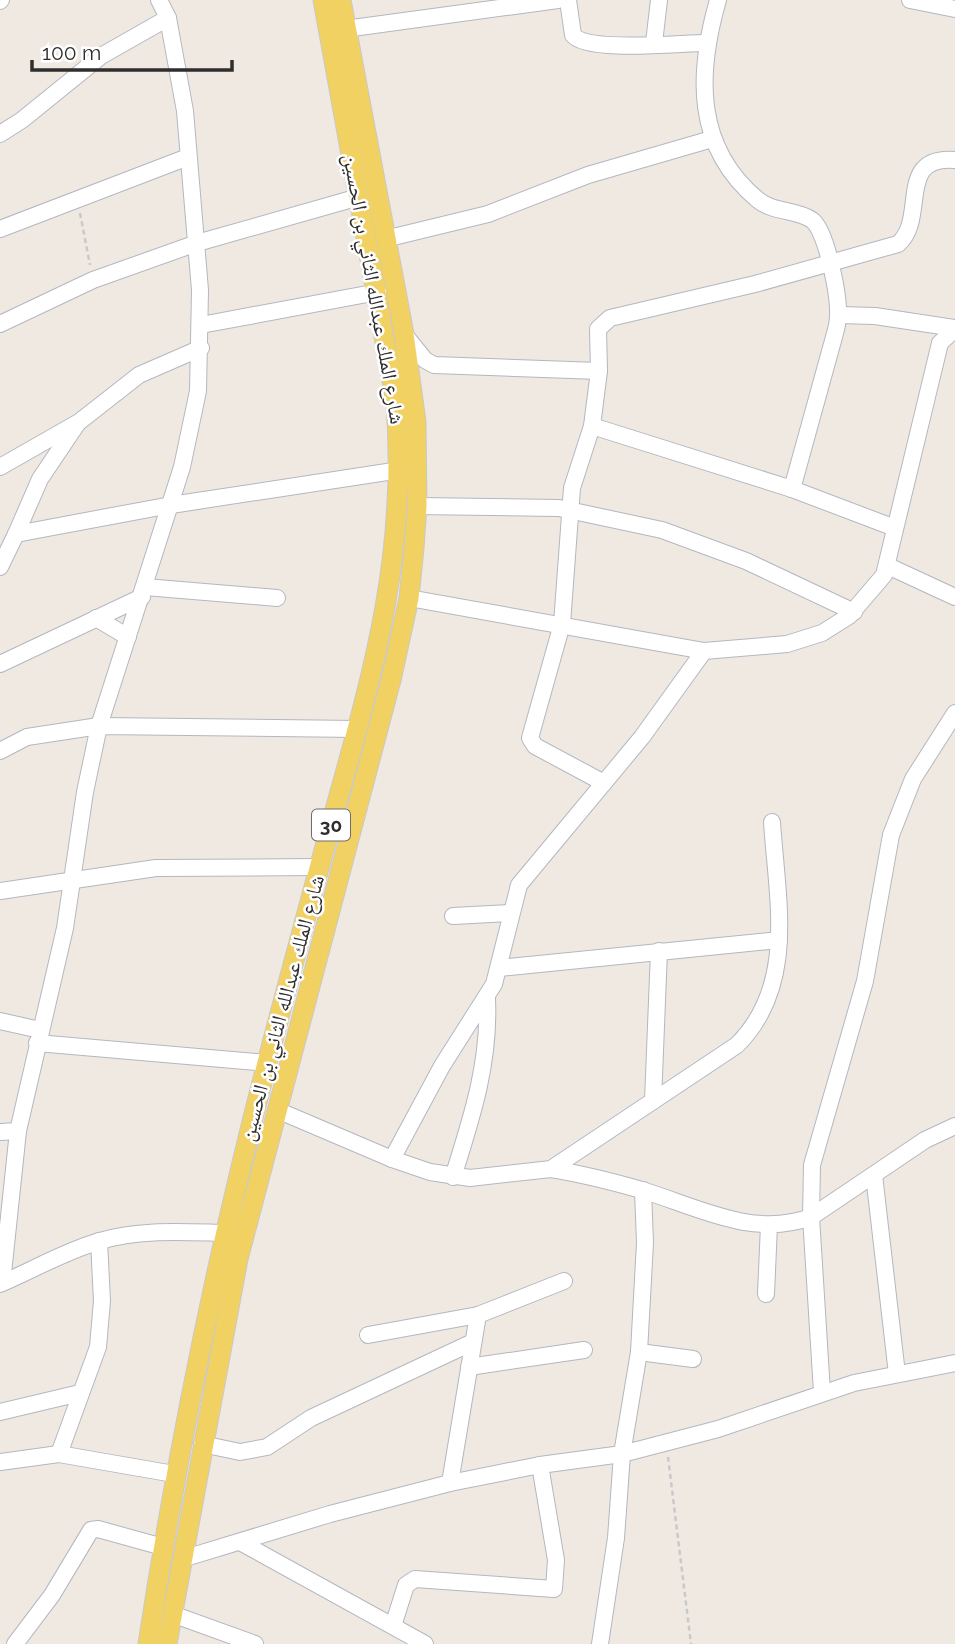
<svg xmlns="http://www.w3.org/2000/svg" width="955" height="1644" viewBox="0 0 955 1644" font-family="Raleway,'Noto Naskh Arabic',sans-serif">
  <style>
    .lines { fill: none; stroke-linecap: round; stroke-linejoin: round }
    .minor-casing { stroke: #b4b7c1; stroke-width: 18 }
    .major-casing { stroke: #c9c9c9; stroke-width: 21 }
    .path { stroke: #c9c9c9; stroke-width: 2.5; stroke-dasharray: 5 3.5; stroke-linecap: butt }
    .minor { stroke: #fff; stroke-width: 16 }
    .major { stroke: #f2d163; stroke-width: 19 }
    .labels { text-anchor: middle; stroke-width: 5; stroke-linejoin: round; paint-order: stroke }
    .shield { fill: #fff; stroke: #6d6d6d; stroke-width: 2 }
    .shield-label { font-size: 19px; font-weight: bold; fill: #2e2e2e }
    .street-label { font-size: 21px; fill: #2e2e2e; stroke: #fff }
  </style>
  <rect width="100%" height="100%" fill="#efe9e1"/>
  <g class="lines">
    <defs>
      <g id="minor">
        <path d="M568 0 573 35C587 53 680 43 706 43"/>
        <path d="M718 0C697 73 694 147 758 200 774 213 796 209 812 220 827 231 839 297 838 316 838 323 836 330 834 337L792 489"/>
        <path d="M910 0 955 9"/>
        <path d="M0 1 1 0"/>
        <path d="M345 29 558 0"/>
        <path d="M654 43 659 0"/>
        <path d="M0 134 22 120 101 56 168 18"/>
        <path d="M0 229 188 157"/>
        <path d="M385 239 488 214 588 175 712 139"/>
        <path d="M839 315 875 316 955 328"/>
        <path d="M0 324 93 280 197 243 359 197"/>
        <path d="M201 325 378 292"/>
        <path d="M404 334 425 360 434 365 599 371"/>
        <path d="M592 426 792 489 895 528"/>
        <path d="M0 467 79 422 139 375 201 348"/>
        <path d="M417 506 559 508 662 530 746 561 854 612"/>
        <path d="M16 534 40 479 77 424"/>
        <path d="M888 566 955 597"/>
        <path d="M0 567 16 534 171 505 400 470"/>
        <path d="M145 587 277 598"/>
        <path d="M409 598 704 651 787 644 822 633 849 616 884 575 940 343 955 329"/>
        <path d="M96 618 128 637"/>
        <path d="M0 664 142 597"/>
        <path d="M0 751 27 737 99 726 358 729"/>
        <path d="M604 783 535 746 530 738 562 624 572 488 592 426 599 371 598 329 610 318 755 284 898 244C928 219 895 155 955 160"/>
        <path d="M0 891 156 868 319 867"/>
        <path d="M453 916 510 913"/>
        <path d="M499 968 779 940"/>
        <path d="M0 1021 40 1030"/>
        <path d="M37 1043 267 1063"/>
        <path d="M653 1101 659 951"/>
        <path d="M277 1110 392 1159 430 1172 470 1178 551 1169 737 1045C797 985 777 900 772 822"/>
        <path d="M0 1132 18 1131"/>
        <path d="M392 1159 442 1066 494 984 519 885 642 737 704 651"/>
        <path d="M551 1169C582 1174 614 1182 645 1191 699 1208 754 1238 811 1217L925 1140 955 1126"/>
        <path d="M874 1175 897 1374"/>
        <path d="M453 1177C472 1117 490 1062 487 999"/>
        <path d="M2 1283 18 1131 65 928 85 792 99 726 182 467 198 391 200 290 185 111 168 18 159 0"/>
        <path d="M0 1284C33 1270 65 1251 100 1241 139 1229 183 1232 224 1233"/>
        <path d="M766 1294 769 1225"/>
        <path d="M368 1335 478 1315 564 1281"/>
        <path d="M639 1352 693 1359"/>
        <path d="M469 1367 584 1350"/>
        <path d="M822 1392 811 1217 812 1165 865 981 891 835 913 779 955 713"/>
        <path d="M0 1412 80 1393"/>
        <path d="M202 1444 240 1452 267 1447 311 1418 473 1342"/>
        <path d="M59 1454 98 1347 102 1301 99 1241"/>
        <path d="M0 1462 59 1454 174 1474"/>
        <path d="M450 1483 478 1315"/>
        <path d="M242 1543 425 1644"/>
        <path d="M182 1559 330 1514 450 1483 540 1465 622 1454 718 1429 854 1383 955 1363"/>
        <path d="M172 1614 255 1644"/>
        <path d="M393 1626 406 1585 415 1579 554 1589 556 1560 540 1465"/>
        <path d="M15 1644 52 1595 91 1530 98 1529 163 1547"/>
        <path d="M600 1644 616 1538 622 1454 639 1352 645 1243 643 1190"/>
      </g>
      <g id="major">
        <path d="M148 1644C178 1448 217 1255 267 1063 289 978 312 894 335 810 375 666 407 555 396 403L323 0"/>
        <path d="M167 1644 238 1259 391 680 409 598 414 548 417 506 416 422 404 334 341 0"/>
      </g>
    </defs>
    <use href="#minor" class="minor-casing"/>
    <use href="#major" class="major-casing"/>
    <g class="path">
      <path d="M80 213 90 265"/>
      <path d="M668 1457 691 1644"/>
    </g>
    <use href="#minor" class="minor"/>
    <use href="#major" class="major"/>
  </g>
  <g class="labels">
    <rect class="shield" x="312" y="809.5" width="38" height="31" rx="5"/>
    <g class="shield-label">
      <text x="331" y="832">30</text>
    </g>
    <g class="street-label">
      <text transform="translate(374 289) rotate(80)" y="7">شارع الملك عبدالله الثاني بن الحسين</text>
      <text transform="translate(282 1008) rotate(-75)" y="7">شارع الملك عبدالله الثاني بن الحسين</text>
    </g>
  </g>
  <path d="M32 60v10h200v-10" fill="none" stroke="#2e2e2e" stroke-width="3.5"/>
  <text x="42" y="60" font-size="21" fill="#2e2e2e" stroke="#ffffff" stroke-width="5" paint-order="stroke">100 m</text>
</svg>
